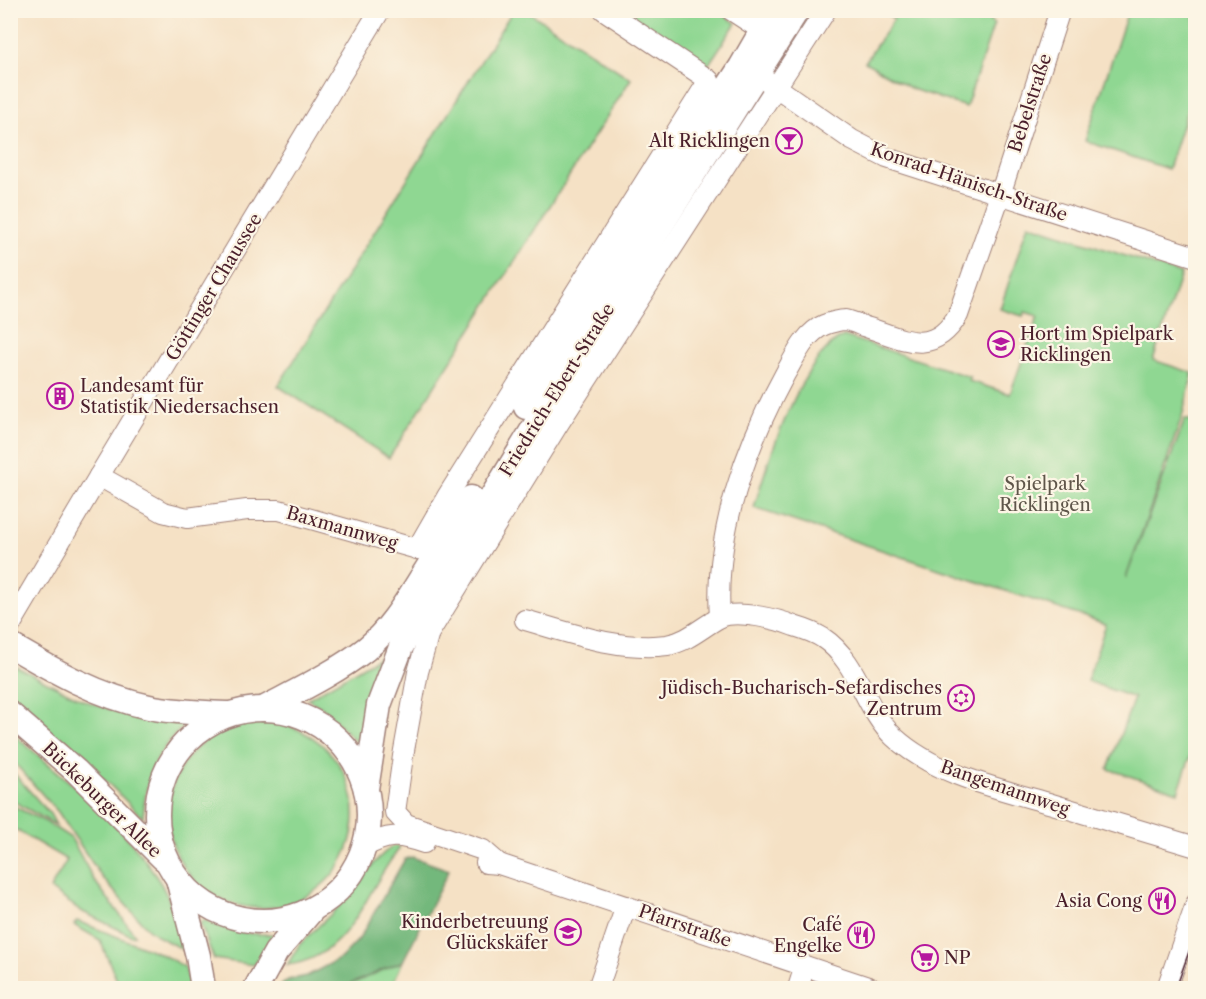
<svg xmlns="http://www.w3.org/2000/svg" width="1206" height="999" viewBox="0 0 1206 999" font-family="'Libre Caslon Text',serif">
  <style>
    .green { fill: #8fd792; stroke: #6c7b5e; stroke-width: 1.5 }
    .forest { fill: #73b87c; stroke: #5e6c54; stroke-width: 1.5 }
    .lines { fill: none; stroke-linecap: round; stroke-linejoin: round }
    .minor-casing { stroke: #a08078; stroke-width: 22 }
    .major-casing { stroke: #a08078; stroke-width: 27 }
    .minor { stroke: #fff; stroke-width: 20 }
    .major { stroke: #fff; stroke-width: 24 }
    .tram { stroke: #4a1f2b; stroke-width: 1.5 }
    .labels { text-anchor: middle; stroke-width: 4.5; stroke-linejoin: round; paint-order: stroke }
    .street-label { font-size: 18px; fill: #4a1f2b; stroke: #fcf5e5 }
    .poi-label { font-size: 18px; fill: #4a1f2b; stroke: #fcf5e5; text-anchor: end }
    .park-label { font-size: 18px; fill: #5f564a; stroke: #fcf5e5 }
  </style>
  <rect width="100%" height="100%" fill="#fcf5e5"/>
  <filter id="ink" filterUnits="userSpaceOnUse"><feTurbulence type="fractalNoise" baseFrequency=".0167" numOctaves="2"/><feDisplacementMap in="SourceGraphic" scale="12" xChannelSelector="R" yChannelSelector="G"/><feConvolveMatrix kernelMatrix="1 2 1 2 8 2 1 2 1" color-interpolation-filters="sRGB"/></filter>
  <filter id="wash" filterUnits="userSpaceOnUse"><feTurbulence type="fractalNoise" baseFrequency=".008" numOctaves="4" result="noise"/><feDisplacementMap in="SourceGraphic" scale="24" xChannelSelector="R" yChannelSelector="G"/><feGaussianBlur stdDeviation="1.35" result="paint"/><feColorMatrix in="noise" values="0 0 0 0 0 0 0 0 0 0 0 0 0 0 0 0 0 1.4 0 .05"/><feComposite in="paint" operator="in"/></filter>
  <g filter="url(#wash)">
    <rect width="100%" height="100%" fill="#f5e1c5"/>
    <g class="green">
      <path d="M513 10 527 11 631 79 389 458 278 386Z"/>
      <path d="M614 11H717L736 23 705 70Z"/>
      <path d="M882 11H994L990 22 994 24 966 107 912 89 865 62 894 19Z"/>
      <path d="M1128 11H1195V86L1168 169 1085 141Z"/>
      <path d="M1028 224 1181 274 1153 360 1193 373 1182 417 1126 578 1185 419 1195 422 1196 740 1178 792 1108 769 1134 698 1087 681 1106 624 754 508C766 465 802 354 844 336L970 377 969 381 1010 394 1038 316 1025 312 1023 316 1000 309Z"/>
      <path d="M379 657 360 746 323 708 307 699Z"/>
      <path d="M11 666 19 668 83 700 138 719H180L183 727C155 751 145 781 143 818L109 784 11 699Z"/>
      <circle cx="261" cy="815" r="93"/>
      <path d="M10 731C63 778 125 822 161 884 173 905 180 928 187 952L161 938 148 929 125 904 101 876 58 812 11 759Z"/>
      <path d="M11 770 50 814 56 825 11 800Z"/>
      <path d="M11 805 46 822 71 838 94 880 135 935 132 936 83 912 50 889 67 860 11 827Z"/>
      <path d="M393 846H399V849C364 892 352 957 287 965L299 945 350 896 374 863 384 853Z"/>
      <path d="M204 920C227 931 246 935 271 934L275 937 253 965 214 959 200 923Z"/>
      <path d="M77 921 159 953 185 967 190 988H161L156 986 153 988H120L100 940 74 925Z"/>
      <path d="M403 961 391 988H342Z"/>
    </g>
    <path class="forest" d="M412 857 449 870 403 961 342 988H278L288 980 307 976 341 958 359 939 405 859Z"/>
  </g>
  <g filter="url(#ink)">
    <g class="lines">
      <defs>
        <g id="minor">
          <path d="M731 10 763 31"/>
          <path d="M766 80 852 140 887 158 1196 257"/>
          <path d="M99 476 163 512 187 518 247 510H279L417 549"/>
          <path d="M417 549 448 495 709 80 604 10"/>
          <path d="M720 617C714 534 746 446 785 374 795 357 805 333 824 325 829 323 840 320 846 320 851 321 858 324 863 326 902 338 932 359 958 315L1000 195 1060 10"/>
          <path d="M525 620C570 633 619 651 667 645 687 642 702 627 719 618 735 609 778 619 794 626 804 629 815 633 823 638 859 662 864 709 894 737 935 775 1000 789 1052 804 1100 818 1148 833 1196 847"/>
          <path d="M10 626 99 476 380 10"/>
          <path d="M364 847C388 834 398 834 424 843"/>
          <path d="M486 863 499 864 871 988"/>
          <path d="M499 864 483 850 406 824 395 812 403 756 418 672 429 633 559 423 826 10"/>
          <path d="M598 988 626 906"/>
          <path d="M798 988 805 966"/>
          <path d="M1167 988 1196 904"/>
        </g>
        <g id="major">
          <path d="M526 407 643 216 741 67 774 10"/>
          <path d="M10 645C54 671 98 696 149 707 174 712 201 713 227 714"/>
          <path d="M263 709C297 691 335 673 366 649 393 627 409 597 427 569 441 545 456 522 471 498"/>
          <circle cx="263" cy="815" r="106"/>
          <path d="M10 714 76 771 163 858"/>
          <path d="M366 789 379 705 401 647 544 411 797 10"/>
          <path d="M178 879 198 956 203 988"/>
          <path d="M256 988 276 952 312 910"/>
        </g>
      </defs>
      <use href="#minor" class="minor-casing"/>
      <use href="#major" class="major-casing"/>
      <use href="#minor" class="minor"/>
      <use href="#major" class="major"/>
      <path class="tram" d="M1176 988 1196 932"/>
    </g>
  </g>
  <defs>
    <symbol id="bar-ring" viewBox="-11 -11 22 22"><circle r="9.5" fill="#fcf5e5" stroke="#b5179e" stroke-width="1.5"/><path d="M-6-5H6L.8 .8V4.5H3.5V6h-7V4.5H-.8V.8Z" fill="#b5179e"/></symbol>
    <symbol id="school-ring" viewBox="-11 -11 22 22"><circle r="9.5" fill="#fcf5e5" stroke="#b5179e" stroke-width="1.5"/><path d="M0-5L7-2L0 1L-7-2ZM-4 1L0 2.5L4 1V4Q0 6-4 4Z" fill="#b5179e"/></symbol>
    <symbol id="building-ring" viewBox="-11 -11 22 22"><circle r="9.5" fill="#fcf5e5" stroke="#b5179e" stroke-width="1.5"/><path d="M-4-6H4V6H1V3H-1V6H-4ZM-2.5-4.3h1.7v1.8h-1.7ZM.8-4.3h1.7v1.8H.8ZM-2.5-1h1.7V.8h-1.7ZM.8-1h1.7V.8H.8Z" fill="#b5179e"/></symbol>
    <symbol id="synagogue-ring" viewBox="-11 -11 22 22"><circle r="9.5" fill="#fcf5e5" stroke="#b5179e" stroke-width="1.5"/><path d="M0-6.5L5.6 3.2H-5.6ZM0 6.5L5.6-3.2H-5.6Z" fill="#b5179e"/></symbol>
    <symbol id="restaurant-ring" viewBox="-11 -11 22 22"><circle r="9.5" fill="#fcf5e5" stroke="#b5179e" stroke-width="1.5"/><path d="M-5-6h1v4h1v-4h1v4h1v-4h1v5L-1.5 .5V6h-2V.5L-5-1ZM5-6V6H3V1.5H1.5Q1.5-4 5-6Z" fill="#b5179e"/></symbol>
    <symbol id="supermarket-ring" viewBox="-11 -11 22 22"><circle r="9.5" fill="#fcf5e5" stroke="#b5179e" stroke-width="1.5"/><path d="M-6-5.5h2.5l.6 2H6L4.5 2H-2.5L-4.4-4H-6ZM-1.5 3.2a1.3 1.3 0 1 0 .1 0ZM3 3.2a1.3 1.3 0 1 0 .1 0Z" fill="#b5179e"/></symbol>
  </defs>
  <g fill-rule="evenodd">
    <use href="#bar-ring" x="774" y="126" width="30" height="30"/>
    <use href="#school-ring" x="986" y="329" width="30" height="30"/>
    <use href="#building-ring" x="45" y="381" width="30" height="30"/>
    <use href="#synagogue-ring" x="946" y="683" width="30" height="30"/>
    <use href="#restaurant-ring" x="1147" y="886" width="30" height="30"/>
    <use href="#school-ring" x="553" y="917" width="30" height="30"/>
    <use href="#restaurant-ring" x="846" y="920" width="30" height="30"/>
    <use href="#supermarket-ring" x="910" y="943" width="30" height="30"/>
  </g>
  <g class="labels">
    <g class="street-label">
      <text transform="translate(1030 103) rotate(-72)" y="6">Bebelstraße</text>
      <text transform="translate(969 182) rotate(19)" y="6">Konrad-Hänisch-Straße</text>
      <text transform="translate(214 287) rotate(-59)" y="6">Göttinger Chaussee</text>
      <text transform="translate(557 390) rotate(-58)" y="6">Friedrich-Ebert-Straße</text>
      <text transform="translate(342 528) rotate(16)" y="6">Baxmannweg</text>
      <text transform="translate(1005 788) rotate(19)" y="6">Bangemannweg</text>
      <text transform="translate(102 800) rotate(44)" y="6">Bückeburger Allee</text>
      <text transform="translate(685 926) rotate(19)" y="6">Pfarrstraße</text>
    </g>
    <g class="poi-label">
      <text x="770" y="147">Alt Ricklingen</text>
      <text x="1020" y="340" text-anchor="start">Hort im Spielpark<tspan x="1020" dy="21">Ricklingen</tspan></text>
      <text x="80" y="392" text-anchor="start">Landesamt für<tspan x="80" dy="21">Statistik Niedersachsen</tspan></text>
      <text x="942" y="694">Jüdisch-Bucharisch-Sefardisches<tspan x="942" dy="21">Zentrum</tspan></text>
      <text x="1142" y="907">Asia Cong</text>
      <text x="548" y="928">Kinderbetreuung<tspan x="548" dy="21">Glückskäfer</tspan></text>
      <text x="842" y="931">Café<tspan x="842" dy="21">Engelke</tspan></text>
      <text x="944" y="964" text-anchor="start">NP</text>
    </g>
    <g class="park-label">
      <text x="1045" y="490">Spielpark<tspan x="1045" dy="21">Ricklingen</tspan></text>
    </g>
  </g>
  <rect width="1206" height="999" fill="none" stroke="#fcf5e5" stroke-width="36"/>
</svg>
